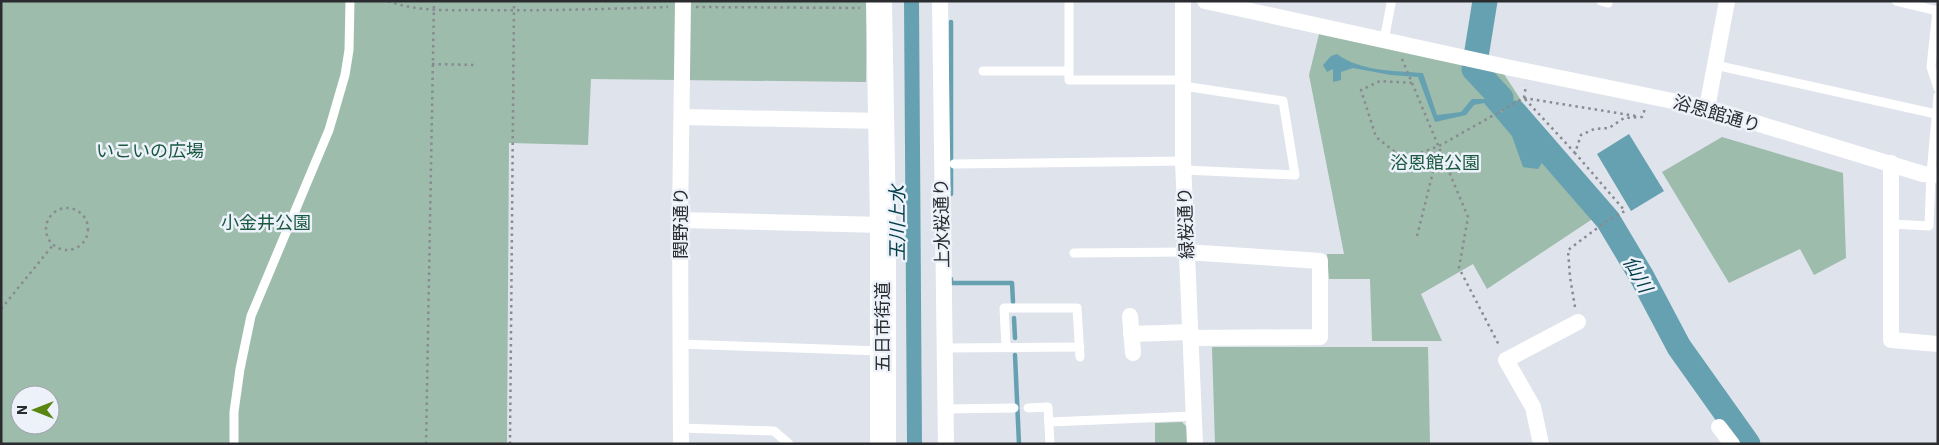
<svg xmlns="http://www.w3.org/2000/svg" width="1939" height="445" viewBox="0 0 1939 445" font-family="'IBM Plex Sans','Noto Sans JP',sans-serif">
  <style>
    .park { fill: #9dbcac; fill-rule: evenodd }
    .water { fill: #66a1b1 }
    .lines { fill: none; stroke-linecap: round; stroke-linejoin: round }
    .stream { stroke: #66a1b1; stroke-width: 4.5 }
    .river { stroke: #66a1b1; stroke-width: 25 }
    .path { stroke: #888b91; stroke-width: 2.5; stroke-dasharray: 2.5 4; stroke-linecap: butt }
    .lane { stroke: #fff; stroke-width: 9 }
    .street { stroke: #fff; stroke-width: 16 }
    .primary { stroke: #fff; stroke-width: 26 }
    .labels { text-anchor: middle; stroke-width: 5; stroke-linejoin: round; paint-order: stroke }
    .street-label { font-size: 18px; fill: #2a2c2f; stroke: #ecf1fa }
    .park-label { font-size: 18px; fill: #1a593f; stroke: #ecf1fa }
    .water-label { font-size: 19px; font-style: italic; fill: #013c47; stroke: #ecf1fa }
  </style>
  <rect width="100%" height="100%" fill="#dfe3ec"/>
  <g class="park">
    <path d="M1 1H867L866 82 591 79 588 145 509 143 507 444H1ZM20 395H50V425H20Z"/>
    <path d="M1320 30 1500 68 1597 216 1487 289 1473 264 1421 294 1442 341H1372L1370 279H1329L1327 254H1344L1309 75Z"/>
    <path d="M1722 137 1843 173 1846 258 1814 275 1800 249 1729 283 1662 172Z"/>
    <path d="M1212 347H1428L1430 444H1215Z"/>
    <path d="M1182 422 1188 428 1189 444H1155V423Z"/>
  </g>
  <g class="water">
    <path d="M904 1H919L922 444H907Z"/>
    <path d="M1337 54C1359 71 1395 71 1423 73L1437 115 1461 112 1472 99H1488L1547 155 1538 169 1523 167 1512 136 1484 103 1474 105 1466 115 1435 122 1418 77 1391 75 1353 68 1341 72V80L1333 82V69L1327 72 1323 65 1331 56Z"/>
    <path d="M1629 134 1664 191 1631 211 1597 154Z"/>
  </g>
  <g class="lines">
    <g class="stream">
      <path d="M951 194V22"/>
      <path d="M951 279V283H1012L1013 302"/>
      <path d="M1014 318 1015 338"/>
      <path d="M1015 355 1019 444"/>
    </g>
    <g class="river">
      <path d="M1485 1 1474 69 1501 98"/>
      <path d="M1515 113 1608 220 1642 277 1679 347 1748 444"/>
    </g>
    <g class="path">
      <path d="M388 1C418 12 448 10 479 10 542 11 605 9 668 7"/>
      <path d="M696 7 860 8"/>
      <path d="M1402 59 1468 217 1459 268 1500 347"/>
      <path d="M432 64 475 65"/>
      <path d="M1412 83 1380 81 1361 90 1376 137 1404 159 1439 146 1524 98 1526 85"/>
      <path d="M1524 98 1636 116"/>
      <path d="M1525 99 1575 153"/>
      <circle cx="67" cy="229" r="21"/>
      <path d="M1417 236 1439 148"/>
      <path d="M1575 307 1570 277 1568 250 1608 220 1625 211 1575 153 1581 135 1594 129 1609 128 1624 118 1642 117 1645 109"/>
      <path d="M1 309 53 245"/>
      <path d="M426 444 434 1"/>
      <path d="M510 444 514 1"/>
    </g>
    <g class="lane">
      <path d="M1069 1V80H1182"/>
      <path d="M1601 1 1608 3"/>
      <path d="M1896 1 1938 11"/>
      <path d="M1937 11 1931 67 1938 88"/>
      <path d="M1384 40 1391 4"/>
      <path d="M1715 65 1936 114"/>
      <path d="M983 71H1068"/>
      <path d="M1183 86 1283 101 1295 175 1184 170"/>
      <path d="M954 164 1183 161"/>
      <path d="M1891 224 1929 226 1931 174 1938 96"/>
      <path d="M1074 253 1186 252"/>
      <path d="M681 344 880 351"/>
      <path d="M1006 347 1004 308H1077L1080 357"/>
      <path d="M944 348 1080 347"/>
      <path d="M1028 408 1048 407 1050 444"/>
      <path d="M945 409 1014 408"/>
      <path d="M1049 422 1194 416"/>
      <path d="M680 428 774 431 789 444"/>
      <path d="M234 444V412L240 369 251 316 329 130 345 75 349 50 350 1"/>
    </g>
    <g class="street">
      <path d="M940 1 946 444"/>
      <path d="M1183 1V161L1195 444"/>
      <path d="M1205 1 1511 68 1707 108 1923 174 1938 175"/>
      <path d="M1707 108 1727 1"/>
      <path d="M682 117 881 121"/>
      <path d="M1891 163V340L1938 344"/>
      <path d="M680 220 883 225"/>
      <path d="M1186 252 1320 261V337L1191 338"/>
      <path d="M1130 316 1133 353"/>
      <path d="M1131 334 1191 332"/>
      <path d="M1719 427 1732 444"/>
      <path d="M681 444 680 220 683 1"/>
      <path d="M1541 444 1533 407 1506 360 1578 322"/>
    </g>
    <path class="primary" d="M879 1 883 225V444"/>
  </g>
  <g class="labels">
    <g class="street-label">
      <text transform="translate(1717 114) rotate(16)" y="6">浴恩館通り</text>
      <text transform="translate(681 223) rotate(-90)" y="6">関野通り</text>
      <text transform="translate(942 223) rotate(-91)" y="6">上水桜通り</text>
      <text transform="translate(1186 223) rotate(-92)" y="6">緑桜通り</text>
      <text transform="translate(883 327) rotate(-90)" y="6">五日市街道</text>
    </g>
    <g class="park-label">
      <text x="150" y="157">いこいの広場</text>
      <text x="1435" y="169">浴恩館公園</text>
      <text x="266" y="229">小金井公園</text>
    </g>
    <g class="water-label">
      <text transform="translate(897 223) rotate(-90)" y="7">玉川上水</text>
      <text transform="translate(1638 274) rotate(61)" y="7">仙川</text>
    </g>
  </g>
  <rect width="1939" height="445" fill="none" stroke="#2a2c2f" stroke-width="5"/>
  <g transform="translate(35 410) rotate(270)"><circle r="24" fill="#ecf1fa" stroke="#9ea2a9"/>
  <path d="M0-4L9 19L0 12L-9 19Z" fill="#598511"/>
  <text y="-8" font-size="14" font-weight="bold" text-anchor="middle" fill="#2a2c2f">N</text>
  </g>
</svg>
